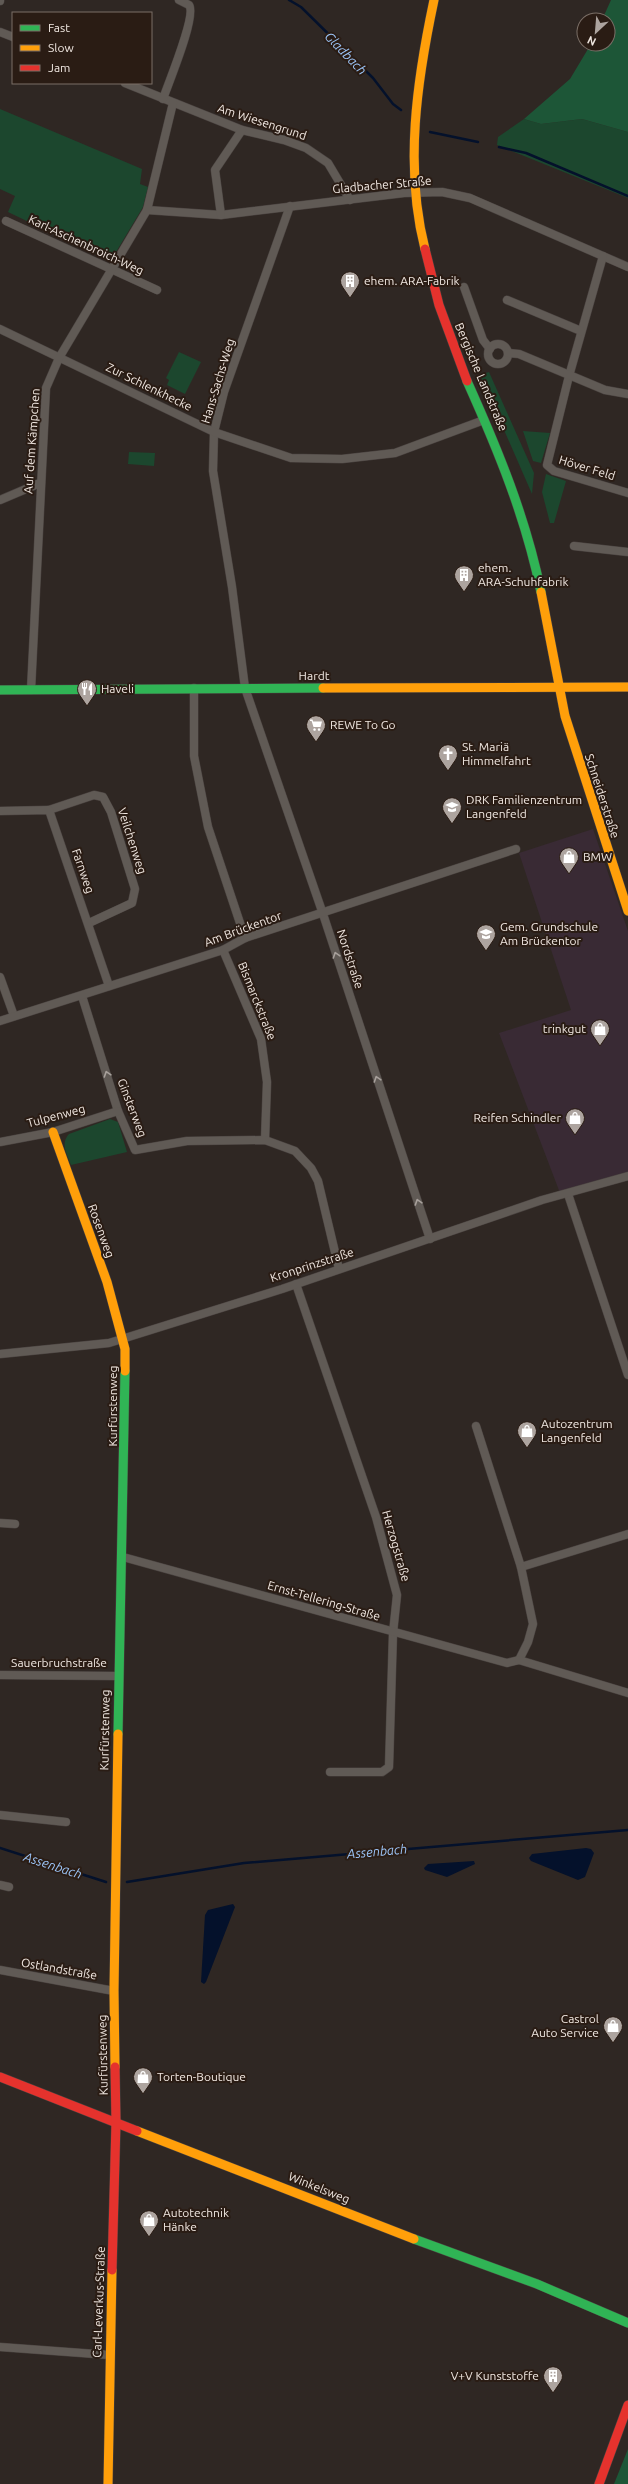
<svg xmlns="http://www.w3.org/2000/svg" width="628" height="2484" viewBox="0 0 628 2484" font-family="Ubuntu,sans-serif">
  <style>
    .commercial { fill: #392a34 }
    .green { fill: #1c472e }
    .forest { fill: #1d5637 }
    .water { fill: #04112b }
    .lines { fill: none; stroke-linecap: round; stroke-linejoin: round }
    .stream { stroke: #04112b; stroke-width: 2.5 }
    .street-casing { stroke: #4a4340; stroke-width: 9 }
    .fast-casing { stroke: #4a4340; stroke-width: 10 }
    .slow-casing { stroke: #4a4340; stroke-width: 10 }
    .jam-casing { stroke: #4a4340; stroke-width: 10 }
    .street { stroke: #605a55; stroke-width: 8 }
    .fast { stroke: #30b455; stroke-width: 9 }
    .slow { stroke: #ff9f0a; stroke-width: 9 }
    .jam { stroke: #e5322d; stroke-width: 9 }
    .oneway { stroke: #a8a19c }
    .labels { text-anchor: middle; stroke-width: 4; stroke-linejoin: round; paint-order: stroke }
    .street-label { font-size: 12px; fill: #f1e8e2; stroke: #2a1c14 }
    .poi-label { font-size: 12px; fill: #f1e8e2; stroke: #2a1c14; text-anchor: start }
    .water-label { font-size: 13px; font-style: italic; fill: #9bc4f7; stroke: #2a1c14 }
  </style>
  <rect width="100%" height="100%" fill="#2f2723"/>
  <path class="commercial" d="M593 829 628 931V1174L560 1193 499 1033 571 1010 519 853Z"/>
  <g class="green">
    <path d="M0 109 142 169 140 184 148 187 143 207 116 252 104 258 8 212 15 196 0 189Z"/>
    <path d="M524 119 541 124 582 119 628 132V198L497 145 498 137Z"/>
    <path d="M179 352 201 362 185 394 167 385 169 380 166 378Z"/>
    <path d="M489 372 534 473 532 494 480 375Z"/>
    <path d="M523 431 550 433 541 463 533 461Z"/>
    <path d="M129 452 155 453 154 466 128 464Z"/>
    <path d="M546 474 566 481 554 523H550L542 492Z"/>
    <path d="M110 1119 118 1122 127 1152 71 1165C67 1153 60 1144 69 1134Z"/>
  </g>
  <g class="forest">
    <path d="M611 0H628V132L582 119 541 124 524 119 570 79 591 44H608V20H602Z"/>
    <path d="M628 2449V2484H614Z"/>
  </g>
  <g class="water">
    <path d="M586 1848 591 1849 594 1853 585 1877 578 1880 531 1861 529 1858 532 1854Z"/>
    <path d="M474 1861 475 1864 447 1877 425 1870 424 1868 428 1864Z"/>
    <path d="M233 1904 235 1907 206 1982 204 1984 201 1982 205 1915 208 1910Z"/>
  </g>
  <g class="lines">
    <g class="stream">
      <path d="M289 0 301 7 373 78 393 104 401 110"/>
      <path d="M430 132 478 142"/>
      <path d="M499 147 526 153 628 196"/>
      <path d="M0 1848 106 1882"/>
      <path d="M127 1882 244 1863 628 1830"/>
    </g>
    <defs>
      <g id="street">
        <path d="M0 1V0"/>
        <path d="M0 32 13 37"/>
        <path d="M125 83 242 130 284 140 306 148 328 163 350 200"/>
        <path d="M163 99C168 84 197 15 189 5L179 0"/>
        <path d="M290 206 224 392 214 432 213 471 232 587 245 688 323 914 430 1239"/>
        <path d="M147 210 221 215 404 193 442 192 470 198 628 267"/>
        <path d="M221 215 215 170 242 130"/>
        <path d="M6 221 157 290"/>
        <path d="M603 256 569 376 547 465 554 471 628 493"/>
        <path d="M464 287 483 340 490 349"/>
        <path d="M507 300 581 331"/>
        <path d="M0 329 214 432 291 458 342 459 395 453 484 420"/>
        <circle cx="498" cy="354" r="10"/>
        <path d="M508 353 519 354 605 390 628 394"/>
        <path d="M0 500 40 483"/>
        <path d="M574 546 628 552"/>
        <path d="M194 688V756L208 827 245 938"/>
        <path d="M31 690 46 388 59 358 147 210 173 103"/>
        <path d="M49 810 94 795 103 797 111 812 135 889 132 903 89 923"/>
        <path d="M0 811 49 810 109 986"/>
        <path d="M223 950 261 1039 267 1082 265 1140"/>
        <path d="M0 977 14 1016"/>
        <path d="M82 996 118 1111 135 1150 187 1141 265 1140 295 1151 311 1168 318 1181 339 1269"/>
        <path d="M0 1021 223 950 245 938 516 849"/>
        <path d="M0 1142 53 1132 118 1111"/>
        <path d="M568 1194 628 1375"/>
        <path d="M296 1284 376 1517 397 1595 393 1633 389 1767 382 1772H330"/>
        <path d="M0 1354 109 1343 122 1339 282 1289 542 1200 628 1176"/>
        <path d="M476 1426 521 1567 628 1534"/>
        <path d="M0 1523 15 1524"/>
        <path d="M123 1557 507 1663 519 1660 528 1642 533 1624 521 1567"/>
        <path d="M519 1660 628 1693"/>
        <path d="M0 1675 118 1676"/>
        <path d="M0 1815 66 1822"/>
        <path d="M0 1885 9 1887"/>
        <path d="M0 1970 114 1991"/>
        <path d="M0 2347 109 2355"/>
      </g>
      <g id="fast">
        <path d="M467 381C498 450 526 518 541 592"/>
        <path d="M0 690 323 688"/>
        <path d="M118 1734 125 1371"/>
        <path d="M414 2239 537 2284 628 2323"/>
      </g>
      <g id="slow">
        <path d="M425 249C404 167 417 80 434 0"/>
        <path d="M541 592 565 716 628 911"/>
        <path d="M323 688 628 687"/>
        <path d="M53 1132 107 1282 125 1349V1371"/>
        <path d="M115 2067 114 1991 118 1734"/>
        <path d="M137 2131 414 2239"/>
        <path d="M108 2484 112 2270"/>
      </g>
      <g id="jam">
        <path d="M425 249 439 305 467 381"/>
        <path d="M0 2077 137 2131"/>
        <path d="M112 2270 116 2122 115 2067"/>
        <path d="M599 2484 628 2405"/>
      </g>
    </defs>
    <use href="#street" class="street-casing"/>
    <use href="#fast" class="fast-casing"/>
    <use href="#slow" class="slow-casing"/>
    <use href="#jam" class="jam-casing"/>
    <use href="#street" class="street"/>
    <use href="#fast" class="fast"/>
    <use href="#slow" class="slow"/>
    <use href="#jam" class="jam"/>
  </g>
  <defs><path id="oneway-chevron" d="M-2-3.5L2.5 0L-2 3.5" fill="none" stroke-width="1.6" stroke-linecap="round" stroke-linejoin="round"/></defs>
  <g class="oneway">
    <use href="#oneway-chevron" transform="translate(336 955) rotate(-108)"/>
    <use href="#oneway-chevron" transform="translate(107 1074) rotate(-108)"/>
    <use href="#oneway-chevron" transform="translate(377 1079) rotate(-108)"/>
    <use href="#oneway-chevron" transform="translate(418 1202) rotate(-108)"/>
  </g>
  <defs>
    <symbol id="building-pin" viewBox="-11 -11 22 30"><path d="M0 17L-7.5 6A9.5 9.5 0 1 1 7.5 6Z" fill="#ada49f" stroke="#2a1c14"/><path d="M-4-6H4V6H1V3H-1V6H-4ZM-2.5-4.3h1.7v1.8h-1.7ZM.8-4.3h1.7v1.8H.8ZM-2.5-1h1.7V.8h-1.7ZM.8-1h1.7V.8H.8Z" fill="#fff"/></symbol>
    <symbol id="restaurant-pin" viewBox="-11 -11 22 30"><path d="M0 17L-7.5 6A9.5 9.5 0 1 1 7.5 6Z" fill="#ada49f" stroke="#2a1c14"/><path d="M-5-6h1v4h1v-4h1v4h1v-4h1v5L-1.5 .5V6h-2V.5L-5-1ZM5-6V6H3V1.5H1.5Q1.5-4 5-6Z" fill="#fff"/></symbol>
    <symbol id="supermarket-pin" viewBox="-11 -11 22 30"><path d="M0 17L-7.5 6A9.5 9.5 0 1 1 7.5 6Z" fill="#ada49f" stroke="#2a1c14"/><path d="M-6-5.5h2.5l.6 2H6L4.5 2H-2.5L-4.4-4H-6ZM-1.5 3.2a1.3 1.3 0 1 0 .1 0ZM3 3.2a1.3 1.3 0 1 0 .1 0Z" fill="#fff"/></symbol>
    <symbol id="church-pin" viewBox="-11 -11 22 30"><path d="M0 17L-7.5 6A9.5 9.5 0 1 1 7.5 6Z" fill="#ada49f" stroke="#2a1c14"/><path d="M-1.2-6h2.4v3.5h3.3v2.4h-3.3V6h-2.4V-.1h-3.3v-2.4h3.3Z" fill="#fff"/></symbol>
    <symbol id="school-pin" viewBox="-11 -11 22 30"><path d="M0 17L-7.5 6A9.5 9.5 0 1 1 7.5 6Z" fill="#ada49f" stroke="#2a1c14"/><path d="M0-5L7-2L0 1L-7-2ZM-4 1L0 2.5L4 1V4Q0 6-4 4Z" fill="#fff"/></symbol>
    <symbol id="shop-pin" viewBox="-11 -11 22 30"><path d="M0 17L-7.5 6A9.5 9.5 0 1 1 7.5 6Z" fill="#ada49f" stroke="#2a1c14"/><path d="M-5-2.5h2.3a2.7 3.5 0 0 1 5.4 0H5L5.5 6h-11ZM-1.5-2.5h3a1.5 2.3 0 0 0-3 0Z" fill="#fff"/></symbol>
  </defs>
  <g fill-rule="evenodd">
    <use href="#building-pin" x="339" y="270" width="22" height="30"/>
    <use href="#building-pin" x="453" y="564" width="22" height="30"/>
    <use href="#restaurant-pin" x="76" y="678" width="22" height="30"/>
    <use href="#supermarket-pin" x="305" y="714" width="22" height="30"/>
    <use href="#church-pin" x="437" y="743" width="22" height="30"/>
    <use href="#school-pin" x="441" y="796" width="22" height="30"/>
    <use href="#shop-pin" x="558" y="846" width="22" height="30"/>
    <use href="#school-pin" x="475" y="923" width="22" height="30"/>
    <use href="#shop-pin" x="589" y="1018" width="22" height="30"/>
    <use href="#shop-pin" x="564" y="1107" width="22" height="30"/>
    <use href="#shop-pin" x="516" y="1420" width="22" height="30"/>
    <use href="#shop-pin" x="602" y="2015" width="22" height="30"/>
    <use href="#shop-pin" x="132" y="2066" width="22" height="30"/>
    <use href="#shop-pin" x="138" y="2209" width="22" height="30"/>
    <use href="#building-pin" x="542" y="2365" width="22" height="30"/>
  </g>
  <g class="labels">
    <g class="street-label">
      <text transform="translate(262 122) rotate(18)" y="4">Am Wiesengrund</text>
      <text transform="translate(382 185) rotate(-5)" y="4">Gladbacher Straße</text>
      <text transform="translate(86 245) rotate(25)" y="4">Karl-Aschenbroich-Weg</text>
      <text transform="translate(481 377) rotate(67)" y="4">Bergische Landstraße</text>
      <text transform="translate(218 381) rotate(-73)" y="4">Hans-Sachs-Weg</text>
      <text transform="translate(149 387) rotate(26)" y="4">Zur Schlenkhecke</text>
      <text transform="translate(32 441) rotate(-86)" y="4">Auf dem Kämpchen</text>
      <text transform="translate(587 468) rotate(17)" y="4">Höver Feld</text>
      <text x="314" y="680">Hardt</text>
      <text transform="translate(602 796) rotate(72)" y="4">Schneiderstraße</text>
      <text transform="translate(132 841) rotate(72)" y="4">Veilchenweg</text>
      <text transform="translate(83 871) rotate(71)" y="4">Farnweg</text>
      <text transform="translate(243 929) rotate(-20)" y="4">Am Brückentor</text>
      <text transform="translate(350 959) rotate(72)" y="4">Nordstraße</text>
      <text transform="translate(257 1001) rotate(68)" y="4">Bismarckstraße</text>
      <text transform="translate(132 1108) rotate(69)" y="4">Ginsterweg</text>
      <text transform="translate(56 1116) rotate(-15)" y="4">Tulpenweg</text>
      <text transform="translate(101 1231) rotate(70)" y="4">Rosenweg</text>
      <text transform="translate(312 1265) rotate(-18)" y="4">Kronprinzstraße</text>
      <text transform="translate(113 1406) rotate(-90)" y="4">Kurfürstenweg</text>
      <text transform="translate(396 1546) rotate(74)" y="4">Herzogstraße</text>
      <text transform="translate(324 1601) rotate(16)" y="4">Ernst-Tellering-Straße</text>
      <text x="59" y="1667">Sauerbruchstraße</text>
      <text transform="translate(105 1730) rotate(-89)" y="4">Kurfürstenweg</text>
      <text transform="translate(59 1969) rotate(10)" y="4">Ostlandstraße</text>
      <text transform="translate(103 2055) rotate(-91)" y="4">Kurfürstenweg</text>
      <text transform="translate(319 2188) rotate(22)" y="4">Winkelsweg</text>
      <text transform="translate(99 2302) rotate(-88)" y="4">Carl-Leverkus-Straße</text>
    </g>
    <g class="poi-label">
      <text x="364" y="285">ehem. ARA-Fabrik</text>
      <text x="478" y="572">ehem.<tspan x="478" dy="14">ARA-Schuhfabrik</tspan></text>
      <text x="101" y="693">Haveli</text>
      <text x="330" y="729">REWE To Go</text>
      <text x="462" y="751">St. Mariä<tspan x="462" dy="14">Himmelfahrt</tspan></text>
      <text x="466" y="804">DRK Familienzentrum<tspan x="466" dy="14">Langenfeld</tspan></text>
      <text x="583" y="861">BMW</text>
      <text x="500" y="931">Gem. Grundschule<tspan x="500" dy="14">Am Brückentor</tspan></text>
      <text x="586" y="1033" text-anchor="end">trinkgut</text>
      <text x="561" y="1122" text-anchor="end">Reifen Schindler</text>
      <text x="541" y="1428">Autozentrum<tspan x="541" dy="14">Langenfeld</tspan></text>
      <text x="599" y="2023" text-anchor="end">Castrol<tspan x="599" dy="14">Auto Service</tspan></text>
      <text x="157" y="2081">Torten-Boutique</text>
      <text x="163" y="2217">Autotechnik<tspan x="163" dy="14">Hänke</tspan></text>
      <text x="539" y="2380" text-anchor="end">V+V Kunststoffe</text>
    </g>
    <g class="water-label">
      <text transform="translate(346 53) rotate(46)" y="5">Gladbach</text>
      <text transform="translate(377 1851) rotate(-5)" y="5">Assenbach</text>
      <text transform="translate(53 1865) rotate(18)" y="5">Assenbach</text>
    </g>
  </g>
  <rect x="12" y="12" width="140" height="72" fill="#2a1c14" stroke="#7a6e66"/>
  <rect x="20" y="25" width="20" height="6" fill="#30b455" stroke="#7a6e66"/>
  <text x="48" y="32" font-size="12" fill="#f1e8e2">Fast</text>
  <rect x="20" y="45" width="20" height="6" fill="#ff9f0a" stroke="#7a6e66"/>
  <text x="48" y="52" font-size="12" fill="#f1e8e2">Slow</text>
  <rect x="20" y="65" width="20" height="6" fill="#e5322d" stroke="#7a6e66"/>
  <text x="48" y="72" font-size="12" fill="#f1e8e2">Jam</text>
  <g transform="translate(596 32) rotate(206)"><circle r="19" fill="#2a1c14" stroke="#7a6e66"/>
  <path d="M0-3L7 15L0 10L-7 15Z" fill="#ada49f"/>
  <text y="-6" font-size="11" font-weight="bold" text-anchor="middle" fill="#f1e8e2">N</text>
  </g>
</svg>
